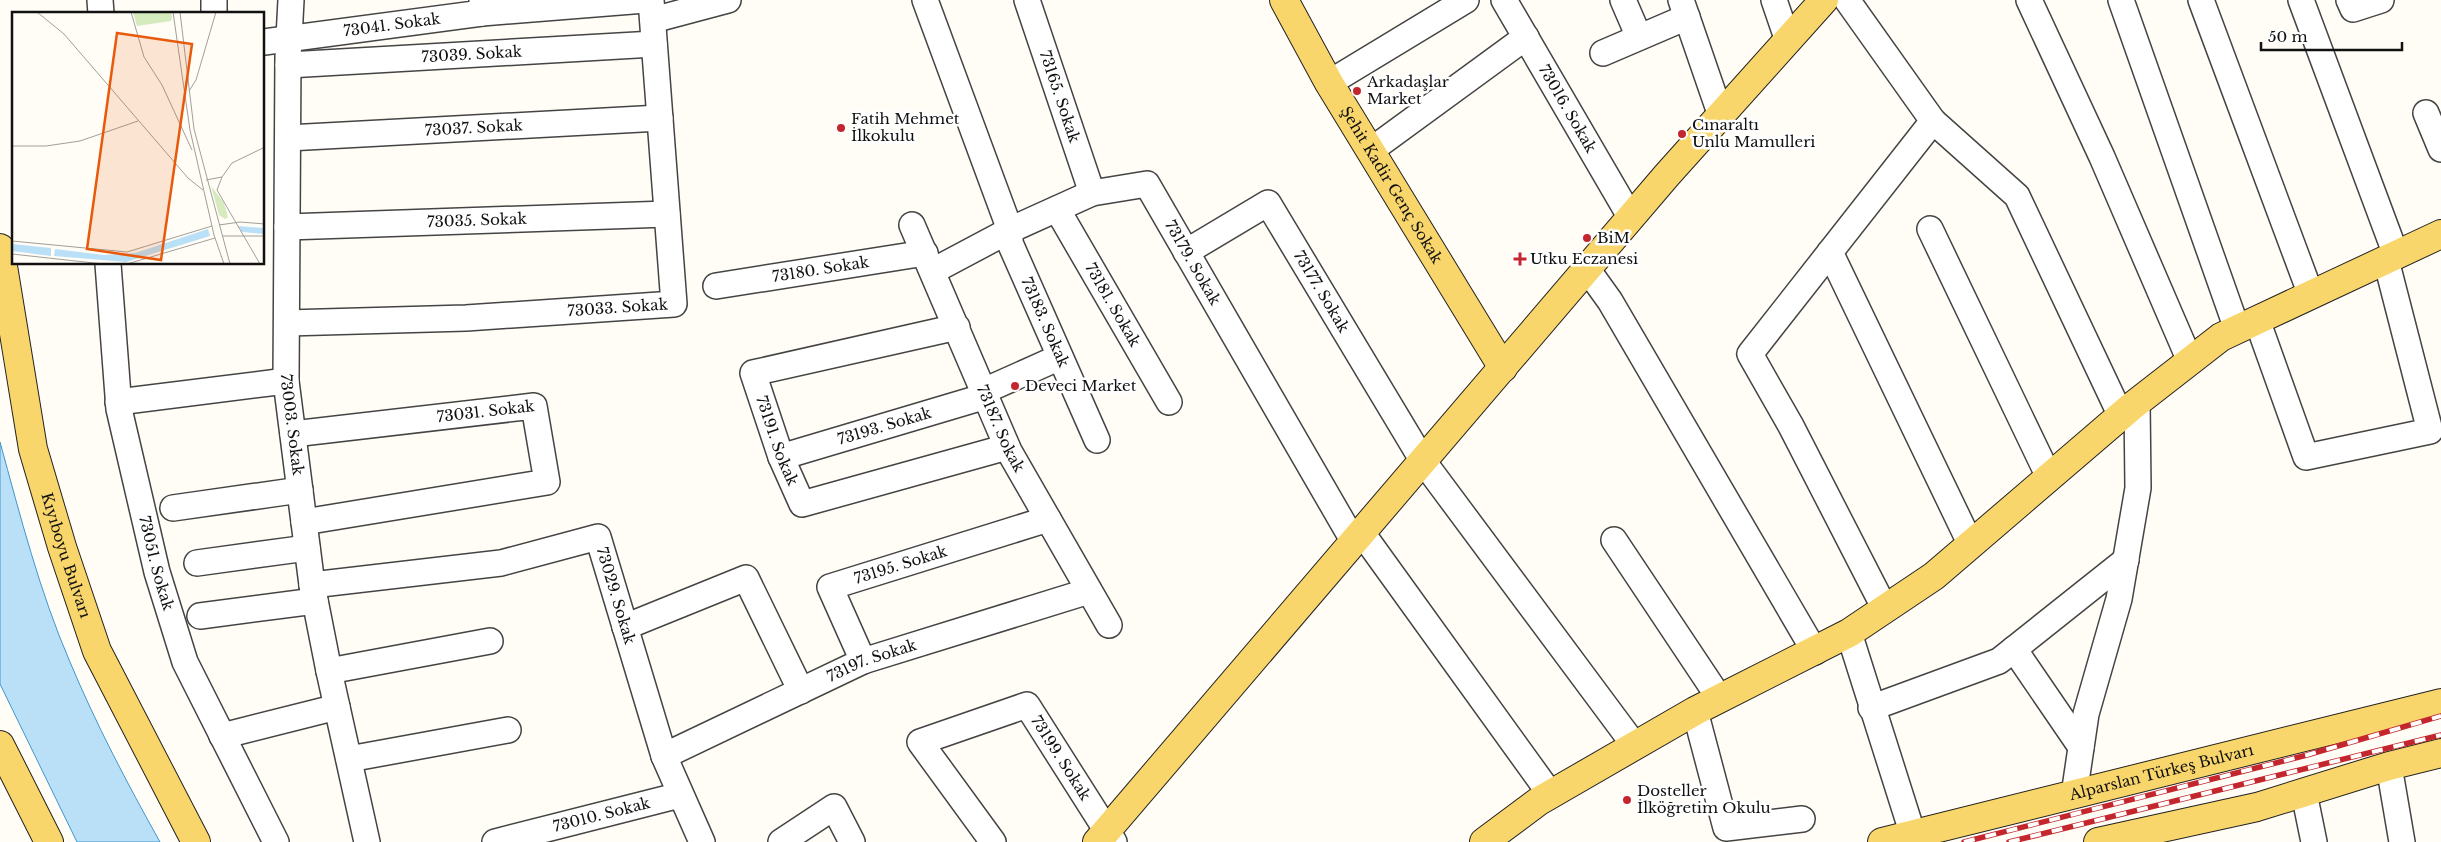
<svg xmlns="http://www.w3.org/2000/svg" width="2441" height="842" viewBox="0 0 2441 842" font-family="'Libre Baskerville',serif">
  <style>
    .water { fill: #b9e0f7; stroke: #3f96cf }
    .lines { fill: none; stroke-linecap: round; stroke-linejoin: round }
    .minor-casing { stroke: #444; stroke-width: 28 }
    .major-casing { stroke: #222; stroke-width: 30 }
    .minor { stroke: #fff; stroke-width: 25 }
    .major { stroke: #f9d66b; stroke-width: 28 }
    .rail-casing { stroke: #c4262e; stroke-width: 5.5 }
    .rail { stroke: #fff; stroke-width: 4; stroke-dasharray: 11; stroke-linecap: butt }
    .poi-dot { fill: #c4262e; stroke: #fff; stroke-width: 2 }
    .labels { text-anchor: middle; stroke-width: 5; stroke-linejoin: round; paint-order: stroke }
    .street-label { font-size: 15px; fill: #111; stroke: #fff }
    .poi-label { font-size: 15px; fill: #111; stroke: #fff; text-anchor: start }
    .inset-road { fill: none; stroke: #a09f9a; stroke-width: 1 }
    .view { fill: #e8590c; fill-opacity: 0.15; stroke: #e8590c; stroke-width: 2.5 }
    .inset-edge { fill: none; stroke: #111; stroke-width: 2.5 }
  </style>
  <rect width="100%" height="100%" fill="#fffdf5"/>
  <path class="water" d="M0 442C20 515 40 593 70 662 96 724 127 783 160 842H77L0 684Z"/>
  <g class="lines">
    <defs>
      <g id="minor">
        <path d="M100 0 101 14"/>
        <path d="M214 0V14"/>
        <path id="s1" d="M291 0 288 57 286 381 312 585 329 671 367 842"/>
        <path id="s2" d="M925 0 1010 230V243L1097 440"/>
        <path id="s3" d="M1027 0 1092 193"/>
        <path id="s4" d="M1504 0 1631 218"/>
        <path d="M1623 0 1639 37"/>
        <path d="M1681 0 1721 116"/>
        <path d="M1774 0 1788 41"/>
        <path d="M1847 0 1933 121 1750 354 1791 426 1885 609"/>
        <path d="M2029 0 2102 157 2190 361"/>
        <path d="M2121 0 2237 329"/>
        <path d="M2201 0 2311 295"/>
        <path d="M2301 0 2396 255"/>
        <path d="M2349 0 2353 9 2381 0"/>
        <path d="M482 13 645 0"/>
        <path d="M653 20 728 0"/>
        <path id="s5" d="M264 42 482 13V0"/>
        <path d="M1603 53 1687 17"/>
        <path id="s6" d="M288 65 654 44"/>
        <path d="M1329 83 1466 0"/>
        <path d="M2426 113 2441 149"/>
        <path d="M1933 121 2017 196 2121 416"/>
        <path id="s7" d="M288 138 660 118"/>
        <path d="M1370 151 1526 37"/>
        <path id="s8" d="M1057 209 1169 402"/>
        <path id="s9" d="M912 225 1009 451 1109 625"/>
        <path id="s10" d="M287 227 667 214"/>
        <path d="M1930 229 2049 477"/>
        <path id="s11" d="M1186 252 1268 203 1423 461 1635 746"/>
        <path d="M1830 252 1971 545"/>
        <path id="s12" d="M108 264 119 409 157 572 185 662 276 842"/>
        <path d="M1587 269 1610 301 1815 652"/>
        <path id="s13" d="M933 271 1010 230 1092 193 1147 184 1354 542"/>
        <path id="s14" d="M716 286 925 253"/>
        <path d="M2257 320 2306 457 2430 431 2386 260"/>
        <path id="s15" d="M287 323 466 318 674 304 651 0"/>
        <path id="s16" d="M957 327 753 373 781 457 802 504 1007 447"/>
        <path d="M984 391 1060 357"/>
        <path d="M118 402 286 381"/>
        <path id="s17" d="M293 434 534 406 547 482 304 522"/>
        <path id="s18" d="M781 457 986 396"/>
        <path d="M173 508 300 490"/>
        <path d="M1362 533 1551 795"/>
        <path d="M1614 540 1720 699"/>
        <path d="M197 563 307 548"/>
        <path id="s19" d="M312 585 501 563 598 537 664 756 702 842"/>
        <path d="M200 616 315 601"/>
        <path d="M625 627 746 578 801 691"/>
        <path d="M1849 633 1913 835"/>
        <path d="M2014 649 2081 747"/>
        <path id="s20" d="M863 661 830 587 1048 519"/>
        <path d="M329 671 490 641"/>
        <path d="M1871 708 1999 661 2126 560"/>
        <path d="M1695 711 1726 828 1802 819"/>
        <path d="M222 736 337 707"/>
        <path id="s21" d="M664 756 863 661 1089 591"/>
        <path d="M349 759 508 730"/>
        <path d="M2389 766 2402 842"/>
        <path d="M2304 793 2314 842"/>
        <path d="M2074 795 2086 714 2119 599 2138 488 2137 402"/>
        <path id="s22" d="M495 842 680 795"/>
        <path d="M781 842 834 807 852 842"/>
        <path id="s23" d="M993 842 920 742 1027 705 1114 842"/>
      </g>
      <g id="major">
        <path id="s24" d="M1284 0 1329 83 1503 368"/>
        <path id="s25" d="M0 248 33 449 62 547 97 651 196 842"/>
        <path d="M0 745 49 842"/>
        <path d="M1097 842 1667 175 1824 0"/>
        <path d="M1484 842 1539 801 1695 711 1849 633 1934 576 2131 407 2221 337 2441 234"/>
        <path id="s26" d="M1882 842 2441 703"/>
        <path d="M2098 842 2257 807 2389 766 2441 753"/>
      </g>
    </defs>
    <use href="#minor" class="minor-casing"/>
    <use href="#major" class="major-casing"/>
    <use href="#minor" class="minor"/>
    <use href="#major" class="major"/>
    <defs>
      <g id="rail">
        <path d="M1964 842 2307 755 2441 716"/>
        <path d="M2009 842 2441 735"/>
      </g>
    </defs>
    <use href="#rail" class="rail-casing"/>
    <use href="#rail" class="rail"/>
  </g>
  <g class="poi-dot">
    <circle cx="1357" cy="91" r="5"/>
    <circle cx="841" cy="128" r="5"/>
    <circle cx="1682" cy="134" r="5"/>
    <circle cx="1587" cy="238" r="5"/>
    <path d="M1517.5 251.5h5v5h5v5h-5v5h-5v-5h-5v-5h5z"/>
    <circle cx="1015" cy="386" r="5"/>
    <circle cx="1627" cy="800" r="5"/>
  </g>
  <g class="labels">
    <g class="street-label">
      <text dy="5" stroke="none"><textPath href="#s5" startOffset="129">73041. Sokak</textPath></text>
      <text dy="5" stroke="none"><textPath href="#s6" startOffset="184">73039. Sokak</textPath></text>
      <text dy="5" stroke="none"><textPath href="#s3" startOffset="102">73165. Sokak</textPath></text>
      <text dy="5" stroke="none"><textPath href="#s4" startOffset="126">73016. Sokak</textPath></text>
      <text dy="5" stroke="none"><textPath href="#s7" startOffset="186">73037. Sokak</textPath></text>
      <text dy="5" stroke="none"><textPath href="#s24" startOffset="214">Şehit Kadir Genç Sokak</textPath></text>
      <text dy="5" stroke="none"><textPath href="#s10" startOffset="190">73035. Sokak</textPath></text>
      <text dy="5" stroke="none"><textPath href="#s13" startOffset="324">73179. Sokak</textPath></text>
      <text dy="5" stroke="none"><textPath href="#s14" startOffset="106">73180. Sokak</textPath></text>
      <text dy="5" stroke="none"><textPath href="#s11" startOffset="199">73177. Sokak</textPath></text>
      <text dy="5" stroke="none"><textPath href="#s8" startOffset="111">73181. Sokak</textPath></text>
      <text dy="5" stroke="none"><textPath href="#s15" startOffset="331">73033. Sokak</textPath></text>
      <text dy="5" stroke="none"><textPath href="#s2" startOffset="345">73183. Sokak</textPath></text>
      <text dy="5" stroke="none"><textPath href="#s17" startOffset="194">73031. Sokak</textPath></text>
      <text dy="5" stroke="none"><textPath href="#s1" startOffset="425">73003. Sokak</textPath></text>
      <text dy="5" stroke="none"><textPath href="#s18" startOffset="108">73193. Sokak</textPath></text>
      <text dy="5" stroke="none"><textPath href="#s9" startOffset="222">73187. Sokak</textPath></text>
      <text dy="5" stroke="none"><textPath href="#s16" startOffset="281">73191. Sokak</textPath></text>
      <text dy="5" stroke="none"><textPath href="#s25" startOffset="315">Kıyıboyu Bulvarı</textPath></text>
      <text dy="5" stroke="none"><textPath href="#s12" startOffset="304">73051. Sokak</textPath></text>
      <text dy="5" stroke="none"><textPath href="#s20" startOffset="155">73195. Sokak</textPath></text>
      <text dy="5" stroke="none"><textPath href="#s19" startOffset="352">73029. Sokak</textPath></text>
      <text dy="5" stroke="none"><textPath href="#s21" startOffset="229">73197. Sokak</textPath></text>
      <text dy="5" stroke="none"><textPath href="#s23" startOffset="300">73199. Sokak</textPath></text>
      <text dy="5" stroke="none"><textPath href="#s26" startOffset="288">Alparslan Türkeş Bulvarı</textPath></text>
      <text dy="5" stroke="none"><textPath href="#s22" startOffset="110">73010. Sokak</textPath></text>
    </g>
    <g class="poi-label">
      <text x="1367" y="87">Arkadaşlar<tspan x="1367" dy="17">Market</tspan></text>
      <text x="851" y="124">Fatih Mehmet<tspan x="851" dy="17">İlkokulu</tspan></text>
      <text x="1692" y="130">Cınaraltı<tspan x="1692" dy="17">Unlu Mamulleri</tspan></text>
      <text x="1597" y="243">BiM</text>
      <text x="1530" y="264">Utku Eczanesi</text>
      <text x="1025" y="391">Deveci Market</text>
      <text x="1637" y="796">Dosteller<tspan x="1637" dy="17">İlköğretim Okulu</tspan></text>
    </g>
  </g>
  <g transform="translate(12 12)">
    <rect width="252" height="252" fill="#fffdf5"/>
    <path d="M121 0H159L160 5 159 9 125 14ZM199 174 212 191 216 205 213 207 207 203Z" fill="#d5ebbd"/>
    <path d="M226 214 252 216V222L230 220ZM196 217 198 224 114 250 42 244 43 237 92 243 123 241ZM0 232 39 236V244L0 239Z" fill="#b9e0f7"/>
    <path class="inset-road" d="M25 0 52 22 176 166 191 178M119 0 132 45 150 73 180 138M161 0 178 118 202 223 212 252M168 0 182 117 218 252M177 79 184 68 204 0M0 134H34L68 129 126 109M210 165 205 178 248 252M194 168 210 165 220 151 253 135M207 213 228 210 253 212M210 224H253M0 229 115 240 200 214M0 242 91 252M115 252 203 226"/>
    <path class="view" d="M105 21 180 32 149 248 75 237Z"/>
    <rect width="252" height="252" class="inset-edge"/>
  </g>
  <path d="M2261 42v8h141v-8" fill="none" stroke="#111111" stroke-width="2.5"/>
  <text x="2268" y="42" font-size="15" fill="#111111" stroke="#ffffff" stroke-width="4" paint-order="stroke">50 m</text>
</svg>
